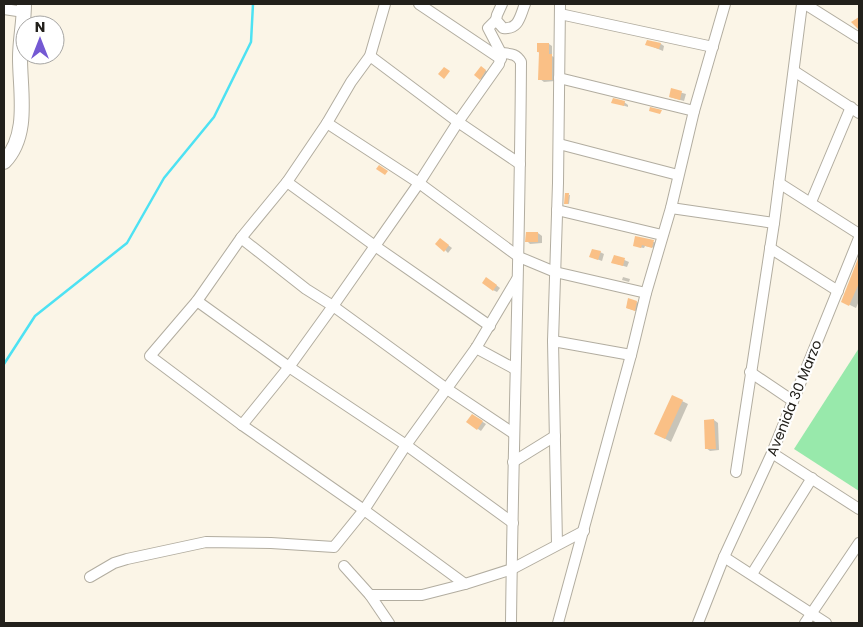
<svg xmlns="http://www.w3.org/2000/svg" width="863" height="627" viewBox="0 0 863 627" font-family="Poppins,sans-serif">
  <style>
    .green { fill: #98e9ab }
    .shadow { fill: #0003 }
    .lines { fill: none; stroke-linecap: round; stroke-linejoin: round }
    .stream { stroke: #4de2f3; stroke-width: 2.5 }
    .building { fill: #fac086 }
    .street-casing { stroke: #b2ada0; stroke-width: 12 }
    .secondary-casing { stroke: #b2ada0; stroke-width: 16 }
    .street { stroke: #fff; stroke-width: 10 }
    .secondary { stroke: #fff; stroke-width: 14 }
    .labels { text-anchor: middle; stroke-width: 4.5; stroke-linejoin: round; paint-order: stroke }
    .street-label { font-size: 14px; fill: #22201b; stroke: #fff }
  </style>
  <rect width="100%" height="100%" fill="#fbf5e7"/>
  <path class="green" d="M859 348V491L794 449Z"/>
  <g class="shadow">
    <path d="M549 44 552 46V56L555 58V81L544 82 540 79V53L538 52Z"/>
    <path d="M646 44H661L664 46 663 51Z"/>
    <path d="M485 70 489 73 484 81 480 79Z"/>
    <path d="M672 90 686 94 684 101 670 97Z"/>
    <path d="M613 102H624L628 105V107Z"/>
    <path d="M569 195H570L569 204 565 203Z"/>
    <path d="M538 233 542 236V243L530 244 527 241V234Z"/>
    <path d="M636 237 657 243 655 248 645 246 644 248 638 247Z"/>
    <path d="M444 242 452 248 448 253 445 250Z"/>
    <path d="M600 252 604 254 602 261 591 257Z"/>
    <path d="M615 256 629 262 627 267 617 264Z"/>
    <path d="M859 259V301L856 308 842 301Z"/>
    <path d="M623 277 630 279 629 282 622 280Z"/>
    <path d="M491 281 500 288 497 292 493 290Z"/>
    <path d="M637 302 640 304 639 312 627 308Z"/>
    <path d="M682 401 688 404 671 442 662 437Z"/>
    <path d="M472 415 486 424 481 431 478 429Z"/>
    <path d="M714 420 718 423 719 450 710 451 706 448 705 421Z"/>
  </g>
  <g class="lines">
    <path class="stream" d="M4 364 35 316 127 243 164 178 214 117 251 42 253 4"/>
  </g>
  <g class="building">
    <path d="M859 17V30L851 22Z"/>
    <path d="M647 40 661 43 659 49 645 45Z"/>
    <path d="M537 43H549V54H552V80H538L539 52H537Z"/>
    <path d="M481 66 486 70 480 80 474 75Z"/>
    <path d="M444 67 450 71 444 79 438 74Z"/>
    <path d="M671 88 682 91 680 100 669 97Z"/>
    <path d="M613 98 625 101 624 106 611 103Z"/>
    <path d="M650 107 662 110 660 114 649 111Z"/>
    <path d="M379 165 388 171 385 175 376 169Z"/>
    <path d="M565 193H569L568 204H564Z"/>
    <path d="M526 232H538V242H525Z"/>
    <path d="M635 236 654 240 652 248 642 245 641 248 633 246Z"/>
    <path d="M440 238 449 245 444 252 435 244Z"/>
    <path d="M592 249 601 251 598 260 589 257Z"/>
    <path d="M614 255 625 258 623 266 611 263Z"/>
    <path d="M859 256V283L849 306 841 302Z"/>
    <path d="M486 277 497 285 493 291 482 283Z"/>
    <path d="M628 298 637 301 635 311 626 308Z"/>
    <path d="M672 395 683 400 665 439 654 434Z"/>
    <path d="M472 414 483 421 477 430 466 422Z"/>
    <path d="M714 419 716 449H705L704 420Z"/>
  </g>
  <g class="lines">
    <defs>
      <g id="street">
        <path d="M385 4 370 56 351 82 327 123 287 182 241 238 197 301 150 356 242 425 364 510 465 584"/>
        <path d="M419 4 501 59"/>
        <path d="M502 4 497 15 496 20 503 28C519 30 520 16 525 4"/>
        <path d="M805 4 859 38"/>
        <path d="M4 9 24 12"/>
        <path d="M560 14 713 47"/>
        <path d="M501 53C510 54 516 53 521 62 520 249 513 436 511 623"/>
        <path d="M370 56 458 122 520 164"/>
        <path d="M794 71 859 113"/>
        <path d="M559 78 694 111"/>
        <path d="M327 123 419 183 519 257 555 272 646 293"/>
        <path d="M559 144 678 175"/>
        <path d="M287 182 375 246 490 326"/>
        <path d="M779 183 859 234"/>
        <path d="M811 202 851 107"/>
        <path d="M671 208 774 223"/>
        <path d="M557 210 662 235"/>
        <path d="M241 238 306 289 333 306 447 389 513 433"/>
        <path d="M770 248 838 291"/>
        <path d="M197 301 289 367 406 445 513 523"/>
        <path d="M553 341 631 355"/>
        <path d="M476 348 515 369"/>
        <path d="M750 372 793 401"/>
        <path d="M242 425 289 367 333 306 419 183 458 122 499 64 501 53 488 28 496 20"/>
        <path d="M772 453 859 509"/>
        <path d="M513 462 555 436"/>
        <path d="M736 472 774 223 802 4"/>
        <path d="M557 544 553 341 558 183 560 4"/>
        <path d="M724 557 826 623"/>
        <path d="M344 566 370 595 389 623"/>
        <path d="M752 574 812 478"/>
        <path d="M90 577 114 563 127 559 206 542 271 543 334 547 364 510 406 445 476 348 517 279"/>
        <path d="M370 595H422L465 584 512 569 584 531"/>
        <path d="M558 623 631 355 646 293 671 208 694 111 725 4"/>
        <path d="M698 623 724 557 772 453 859 238"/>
        <path d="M805 623 859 543"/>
      </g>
      <path id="secondary" d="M4 162C30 135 20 92 20 58 20 40 24 22 24 4"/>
    </defs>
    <use href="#street" class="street-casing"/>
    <use href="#secondary" class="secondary-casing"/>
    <use href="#street" class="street"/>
    <use href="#secondary" class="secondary"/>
  </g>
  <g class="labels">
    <g class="street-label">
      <text transform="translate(794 398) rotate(-68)" y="5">Avenida 30 Marzo</text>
    </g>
  </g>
  <rect width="863" height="627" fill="none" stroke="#22201b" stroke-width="10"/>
  <g transform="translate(40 40)"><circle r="24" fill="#ffffff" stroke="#a7a6a4"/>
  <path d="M0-4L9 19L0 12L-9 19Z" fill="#7459d3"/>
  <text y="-8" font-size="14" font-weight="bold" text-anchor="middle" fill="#22201b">N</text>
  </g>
</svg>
